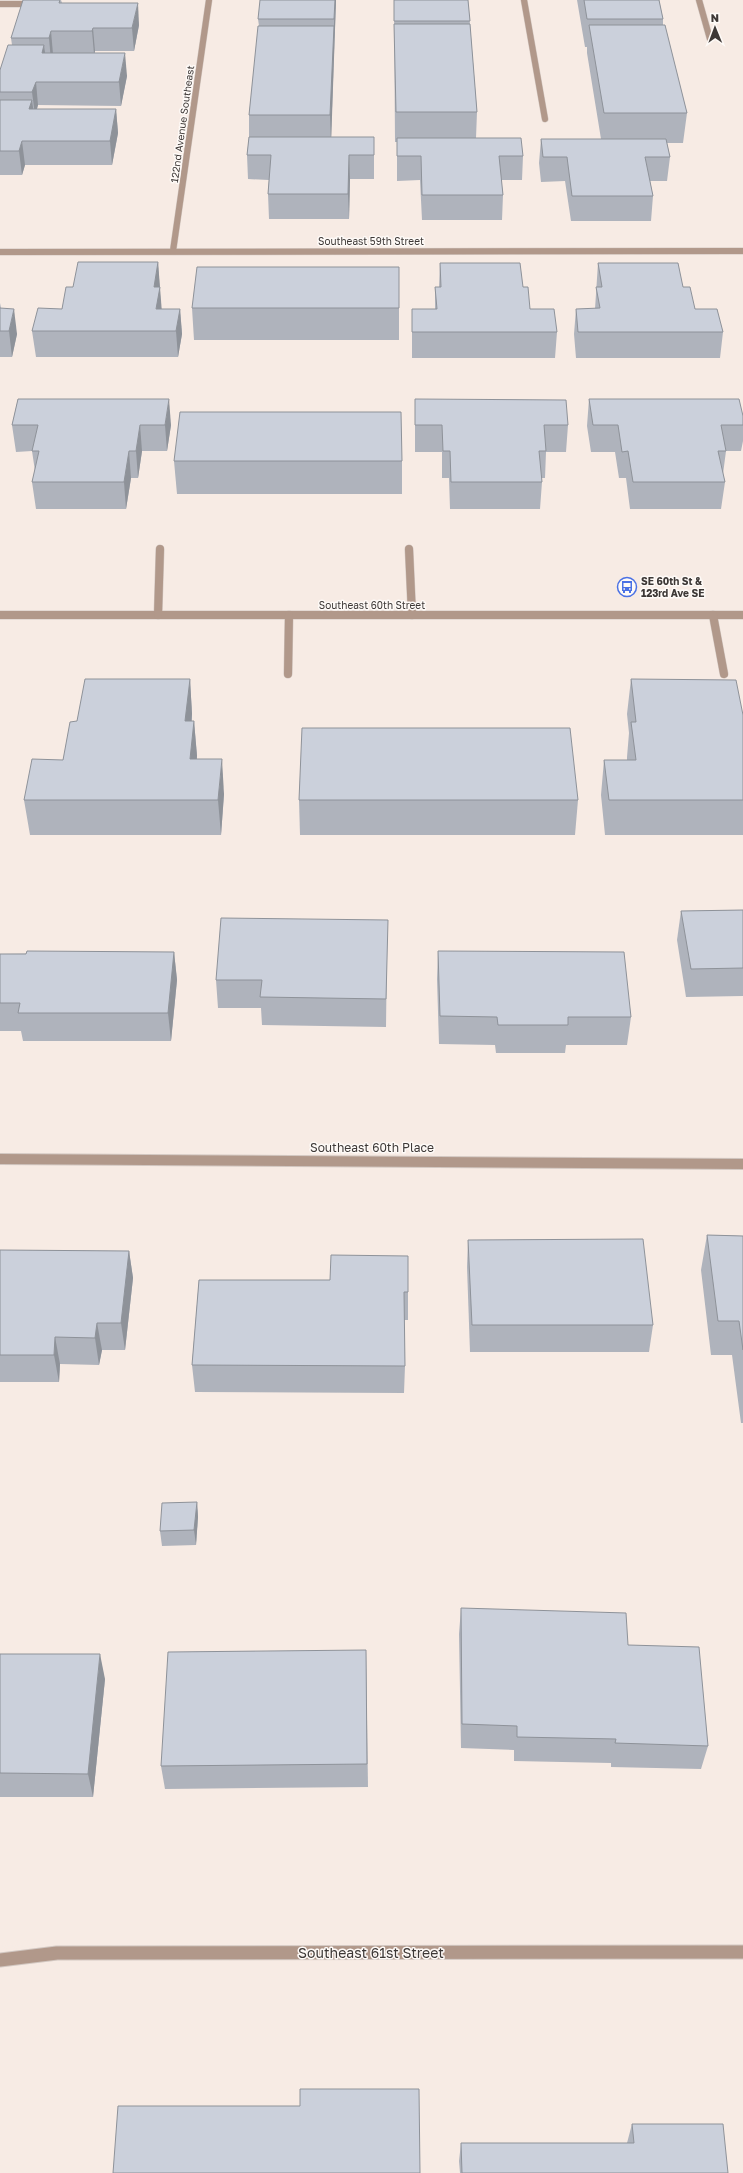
<svg xmlns="http://www.w3.org/2000/svg" width="743" height="2173" viewBox="0 0 743 2173" font-family="'Golos Text',sans-serif">
  <style>
    .lines { fill: none; stroke-linecap: round; stroke-linejoin: round }
    .minor-far3-casing { stroke: #d2c7c1; stroke-width: 7 }
    .minor-far2-casing { stroke: #d2c7c1; stroke-width: 9 }
    .minor-far1-casing { stroke: #d2c7c1; stroke-width: 12 }
    .minor-casing { stroke: #d2c7c1; stroke-width: 15 }
    .minor-far3 { stroke: #b1988a; stroke-width: 6 }
    .minor-far2 { stroke: #b1988a; stroke-width: 8 }
    .minor-far1 { stroke: #b1988a; stroke-width: 10 }
    .minor { stroke: #b1988a; stroke-width: 13 }
    .wall { fill: #afb3bc }
    .shaded-wall { fill: #8e9299 }
    .building { fill: #cbd0db; stroke: #8e9299 }
    .labels { text-anchor: middle; stroke-width: 3; stroke-linejoin: round; paint-order: stroke }
    .far-street-label { font-size: 10px; fill: #3d3836; stroke: #fefaf7 }
    .far-poi-label { font-size: 10px; font-weight: bold; fill: #3d3836; stroke: #fefaf7; text-anchor: start }
    .street-label { font-size: 12px; fill: #3d3836; stroke: #fefaf7 }
    .near-street-label { font-size: 14px; fill: #3d3836; stroke: #fefaf7 }
  </style>
  <rect width="100%" height="100%" fill="#f7ebe4"/>
  <g class="lines">
    <defs>
      <g id="minor-far3">
        <path d="M524 0 545 119"/>
        <path d="M699 0 710 39"/>
        <path d="M0 4H34"/>
        <path d="M173 251 209 0"/>
        <path d="M0 252 743 251"/>
      </g>
      <g id="minor-far2">
        <path d="M409 549 412 615"/>
        <path d="M0 615H743"/>
        <path d="M158 615 160 549"/>
        <path d="M713 615 724 674"/>
        <path d="M288 674 289 615"/>
      </g>
      <path id="minor-far1" d="M0 1159 743 1164"/>
      <path id="minor" d="M0 1960 57 1953 743 1952"/>
    </defs>
    <use href="#minor-far3" class="minor-far3-casing"/>
    <use href="#minor-far2" class="minor-far2-casing"/>
    <use href="#minor-far1" class="minor-far1-casing"/>
    <use href="#minor" class="minor-casing"/>
    <use href="#minor-far3" class="minor-far3"/>
    <use href="#minor-far2" class="minor-far2"/>
    <use href="#minor-far1" class="minor-far1"/>
    <use href="#minor" class="minor"/>
  </g>
  <g class="wall">
    <path d="M61 0 62 3 139 25 134 51H95V53L127 76 121 106 38 105 37 109H116L118 133 112 165H25L22 175H0V70L12 45 11 38Z"/>
    <path d="M336 0 331 137H374V179H350L349 219H269L268 194 269 180 248 179 247 155 249 137V115L259 26 258 19Z"/>
    <path d="M394 0H468L477 112 476 138 523 156 522 180H501L503 195 502 220H422L420 180 397 181V142H395Z"/>
    <path d="M577 0H659L663 19V25L687 113 683 143H667L670 157 667 181H650L653 196 651 221H571L565 181 541 182 539 163 541 139H601L587 53V47H585Z"/>
    <path d="M158 262 161 309H180L182 334 178 357H36L32 331 62 309 73 287Z"/>
    <path d="M440 263 523 287 530 309 557 332 555 358H412V309H435V287H439Z"/>
    <path d="M598 263 683 287 695 309 723 332 720 358H576L574 334 576 309H595Z"/>
    <path d="M0 303 1 308 17 334 12 357H0Z"/>
    <path d="M192 308H399V340H194Z"/>
    <path d="M18 399 171 425 167 451H142L138 478H131L126 509H36L32 482 35 471 32 451 16 452 12 425Z"/>
    <path d="M415 399 568 425 566 452H546L545 478H541L542 482 540 509H450L449 478H442V452H415Z"/>
    <path d="M589 399 743 416V441L741 451H726L723 474 725 482 721 509H630L626 478H619L615 452H591L587 426Z"/>
    <path d="M174 461H402V494H177Z"/>
    <path d="M190 679 192 714V721H194L197 756V759L224 794 221 835H30L24 800 63 760 77 721Z"/>
    <path d="M631 679 743 715V835H605L601 795 604 760H627V757L629 733 627 714Z"/>
    <path d="M299 800H578L575 835H300Z"/>
    <path d="M743 910V996L686 997 677 940 681 911Z"/>
    <path d="M387 948 386 1027 262 1025 261 1008H218L216 980Z"/>
    <path d="M438 951 631 1017 627 1045H566L565 1053H496L495 1045 439 1044 437 979Z"/>
    <path d="M174 952 177 980 171 1041H23L21 1031H0V954Z"/>
    <path d="M707 1235 743 1236V1423H741L732 1355H711L701 1270Z"/>
    <path d="M468 1240 653 1325 649 1352H470L467 1267Z"/>
    <path d="M0 1250 129 1251 133 1278 125 1350H102L99 1365 60 1364 59 1382H0Z"/>
    <path d="M199 1280 408 1292V1320H404L405 1366 404 1393 195 1392 192 1365Z"/>
    <path d="M197 1502 198 1517 196 1545 162 1546 160 1531Z"/>
    <path d="M461 1608 628 1645 708 1746 701 1769 611 1767V1763L514 1761V1750L461 1748 459 1634Z"/>
    <path d="M366 1650 368 1787 165 1789 161 1766Z"/>
    <path d="M0 1654 105 1679 93 1797H0Z"/>
    <path d="M632 2124 728 2173H460L459 2161 461 2143H627Z"/>
  </g>
  <g class="shaded-wall">
    <path d="M335 0H336L331 145 330 115Z"/>
    <path d="M138 3 139 25 134 51 132 28Z"/>
    <path d="M93 28 95 51 94 54 92 31Z"/>
    <path d="M51 31 53 54 51 61 49 38Z"/>
    <path d="M44 45 47 68 42 53Z"/>
    <path d="M125 53 127 76 121 106 119 82Z"/>
    <path d="M36 82 38 105 35 115 32 92Z"/>
    <path d="M32 100 35 123 29 109Z"/>
    <path d="M116 109 118 133 112 165 110 141Z"/>
    <path d="M22 141 25 165 22 175 19 151Z"/>
    <path d="M349 155 350 179 349 219 348 194Z"/>
    <path d="M158 262 162 313 159 331 154 287Z"/>
    <path d="M14 309 17 334 12 357 9 331Z"/>
    <path d="M180 309 182 334 178 357 176 331Z"/>
    <path d="M169 399 171 425 167 451 165 425Z"/>
    <path d="M140 425 142 451 138 478 136 451Z"/>
    <path d="M129 451 131 478 126 509 124 482Z"/>
    <path d="M190 679 192 714 188 756 185 721Z"/>
    <path d="M194 721 197 756 193 794 190 759Z"/>
    <path d="M222 759 224 794 221 835 218 800Z"/>
    <path d="M174 952 177 980 171 1041 168 1013Z"/>
    <path d="M129 1251 133 1278 125 1350 121 1323Z"/>
    <path d="M97 1323 102 1350 99 1365 95 1338Z"/>
    <path d="M55 1337 60 1364 59 1382 54 1355Z"/>
    <path d="M197 1502 198 1517 196 1545 194 1530Z"/>
    <path d="M100 1654 105 1679 93 1797 88 1774Z"/>
  </g>
  <g class="building">
    <path d="M23 0H60L59 3H138L132 28H93L92 31H51L49 38H11Z"/>
    <path d="M260 0H335L334 19H258Z"/>
    <path d="M394 0H468L470 21H394Z"/>
    <path d="M584 0H659L663 19H587Z"/>
    <path d="M394 24H470L477 112H396Z"/>
    <path d="M589 25H665L687 113H604Z"/>
    <path d="M258 26H334L330 115H249Z"/>
    <path d="M8 45H44L42 53H125L119 82H36L32 92H0V70Z"/>
    <path d="M0 100H32L29 109H116L110 141H22L19 151H0Z"/>
    <path d="M249 137H374V155H349L348 194H268L271 155H247Z"/>
    <path d="M397 138H521L523 156H499L503 195H422L421 156H397Z"/>
    <path d="M541 139H666L670 157H645L653 196H572L567 157H543Z"/>
    <path d="M78 262H158L154 287H160L156 309H180L176 331H32L38 308 62 309 66 287H73Z"/>
    <path d="M440 263H520L523 287H528L530 309H554L557 332H412V309H437L435 287H441Z"/>
    <path d="M598 263H678L683 287H690L695 309H717L723 332H578L576 309 600 308 596 287H602Z"/>
    <path d="M197 267H399V308H192Z"/>
    <path d="M0 308 14 309 9 331H0Z"/>
    <path d="M18 399H169L165 425H140L136 451H129L124 482H32L39 451H32L38 425H12Z"/>
    <path d="M415 399 566 400 568 425H544L546 451H539L542 482H451L450 451H443L442 425H415Z"/>
    <path d="M589 399H739L743 416V425H721L726 451H718L725 482H633L628 451 622 452 618 425H593Z"/>
    <path d="M180 412H401L402 461H174Z"/>
    <path d="M85 679H190L185 721H194L190 759H222L218 800H24L32 759 63 760 70 722 77 721Z"/>
    <path d="M631 679 736 680 743 715V800H609L604 760H636L631 722H636Z"/>
    <path d="M302 728H570L578 800H299Z"/>
    <path d="M743 910V968L691 969 681 911Z"/>
    <path d="M221 918 388 920 386 999 260 997 262 980H216Z"/>
    <path d="M27 951 174 952 168 1013H18L20 1003H0V954H26Z"/>
    <path d="M438 951 624 952 631 1017H568V1025H498L497 1017 440 1016Z"/>
    <path d="M707 1235 743 1236V1350L739 1321H718Z"/>
    <path d="M643 1239 653 1325H472L468 1240Z"/>
    <path d="M0 1250 129 1251 121 1323H97L95 1338 55 1337 54 1355H0Z"/>
    <path d="M331 1255 408 1256V1292H404L405 1366 192 1365 199 1280H330Z"/>
    <path d="M197 1502 194 1530 160 1531 162 1503Z"/>
    <path d="M461 1608 626 1613 628 1645 699 1647 708 1746 615 1743 616 1739 517 1737V1726L462 1724Z"/>
    <path d="M366 1650 367 1764 161 1766 168 1652Z"/>
    <path d="M0 1654H100L88 1774 0 1773Z"/>
    <path d="M300 2089H419L420 2173H113L118 2106H300Z"/>
    <path d="M632 2124H723L728 2173H462L461 2143H634Z"/>
  </g>
  <defs>
    <symbol id="bus-ring" viewBox="-11 -11 22 22"><circle r="9.5" fill="#fefaf7" stroke="#4b71e4" stroke-width="1.5"/><path d="M-5-6H5V4H4V6H2V4H-2V6H-4V4H-5ZM-3.5-4V0h7V-4ZM-3.5 1.2v1.5H-2V1.2ZM2 1.2v1.5H3.5V1.2Z" fill="#4b71e4"/></symbol>
  </defs>
  <g fill-rule="evenodd">
    <use href="#bus-ring" x="616" y="576" width="22" height="22"/>
  </g>
  <g class="labels">
    <g class="far-street-label">
      <text transform="translate(182 124) rotate(-82)" y="4">122nd Avenue Southeast</text>
      <text x="371" y="245">Southeast 59th Street</text>
      <text x="372" y="609">Southeast 60th Street</text>
    </g>
    <g class="far-poi-label">
      <text x="641" y="585">SE 60th St &amp;<tspan x="641" dy="12">123rd Ave SE</tspan></text>
    </g>
    <g class="street-label">
      <text x="372" y="1152">Southeast 60th Place</text>
    </g>
    <g class="near-street-label">
      <text x="371" y="1958">Southeast 61st Street</text>
    </g>
  </g>
  <g transform="translate(715 28) rotate(359)" stroke="#fefaf7" stroke-width="3" paint-order="stroke">
  <path d="M0-3L7 15L0 10L-7 15Z" fill="#3d3836"/>
  <text y="-6" font-size="11" font-weight="bold" text-anchor="middle" fill="#3d3836">N</text>
  </g>
</svg>
